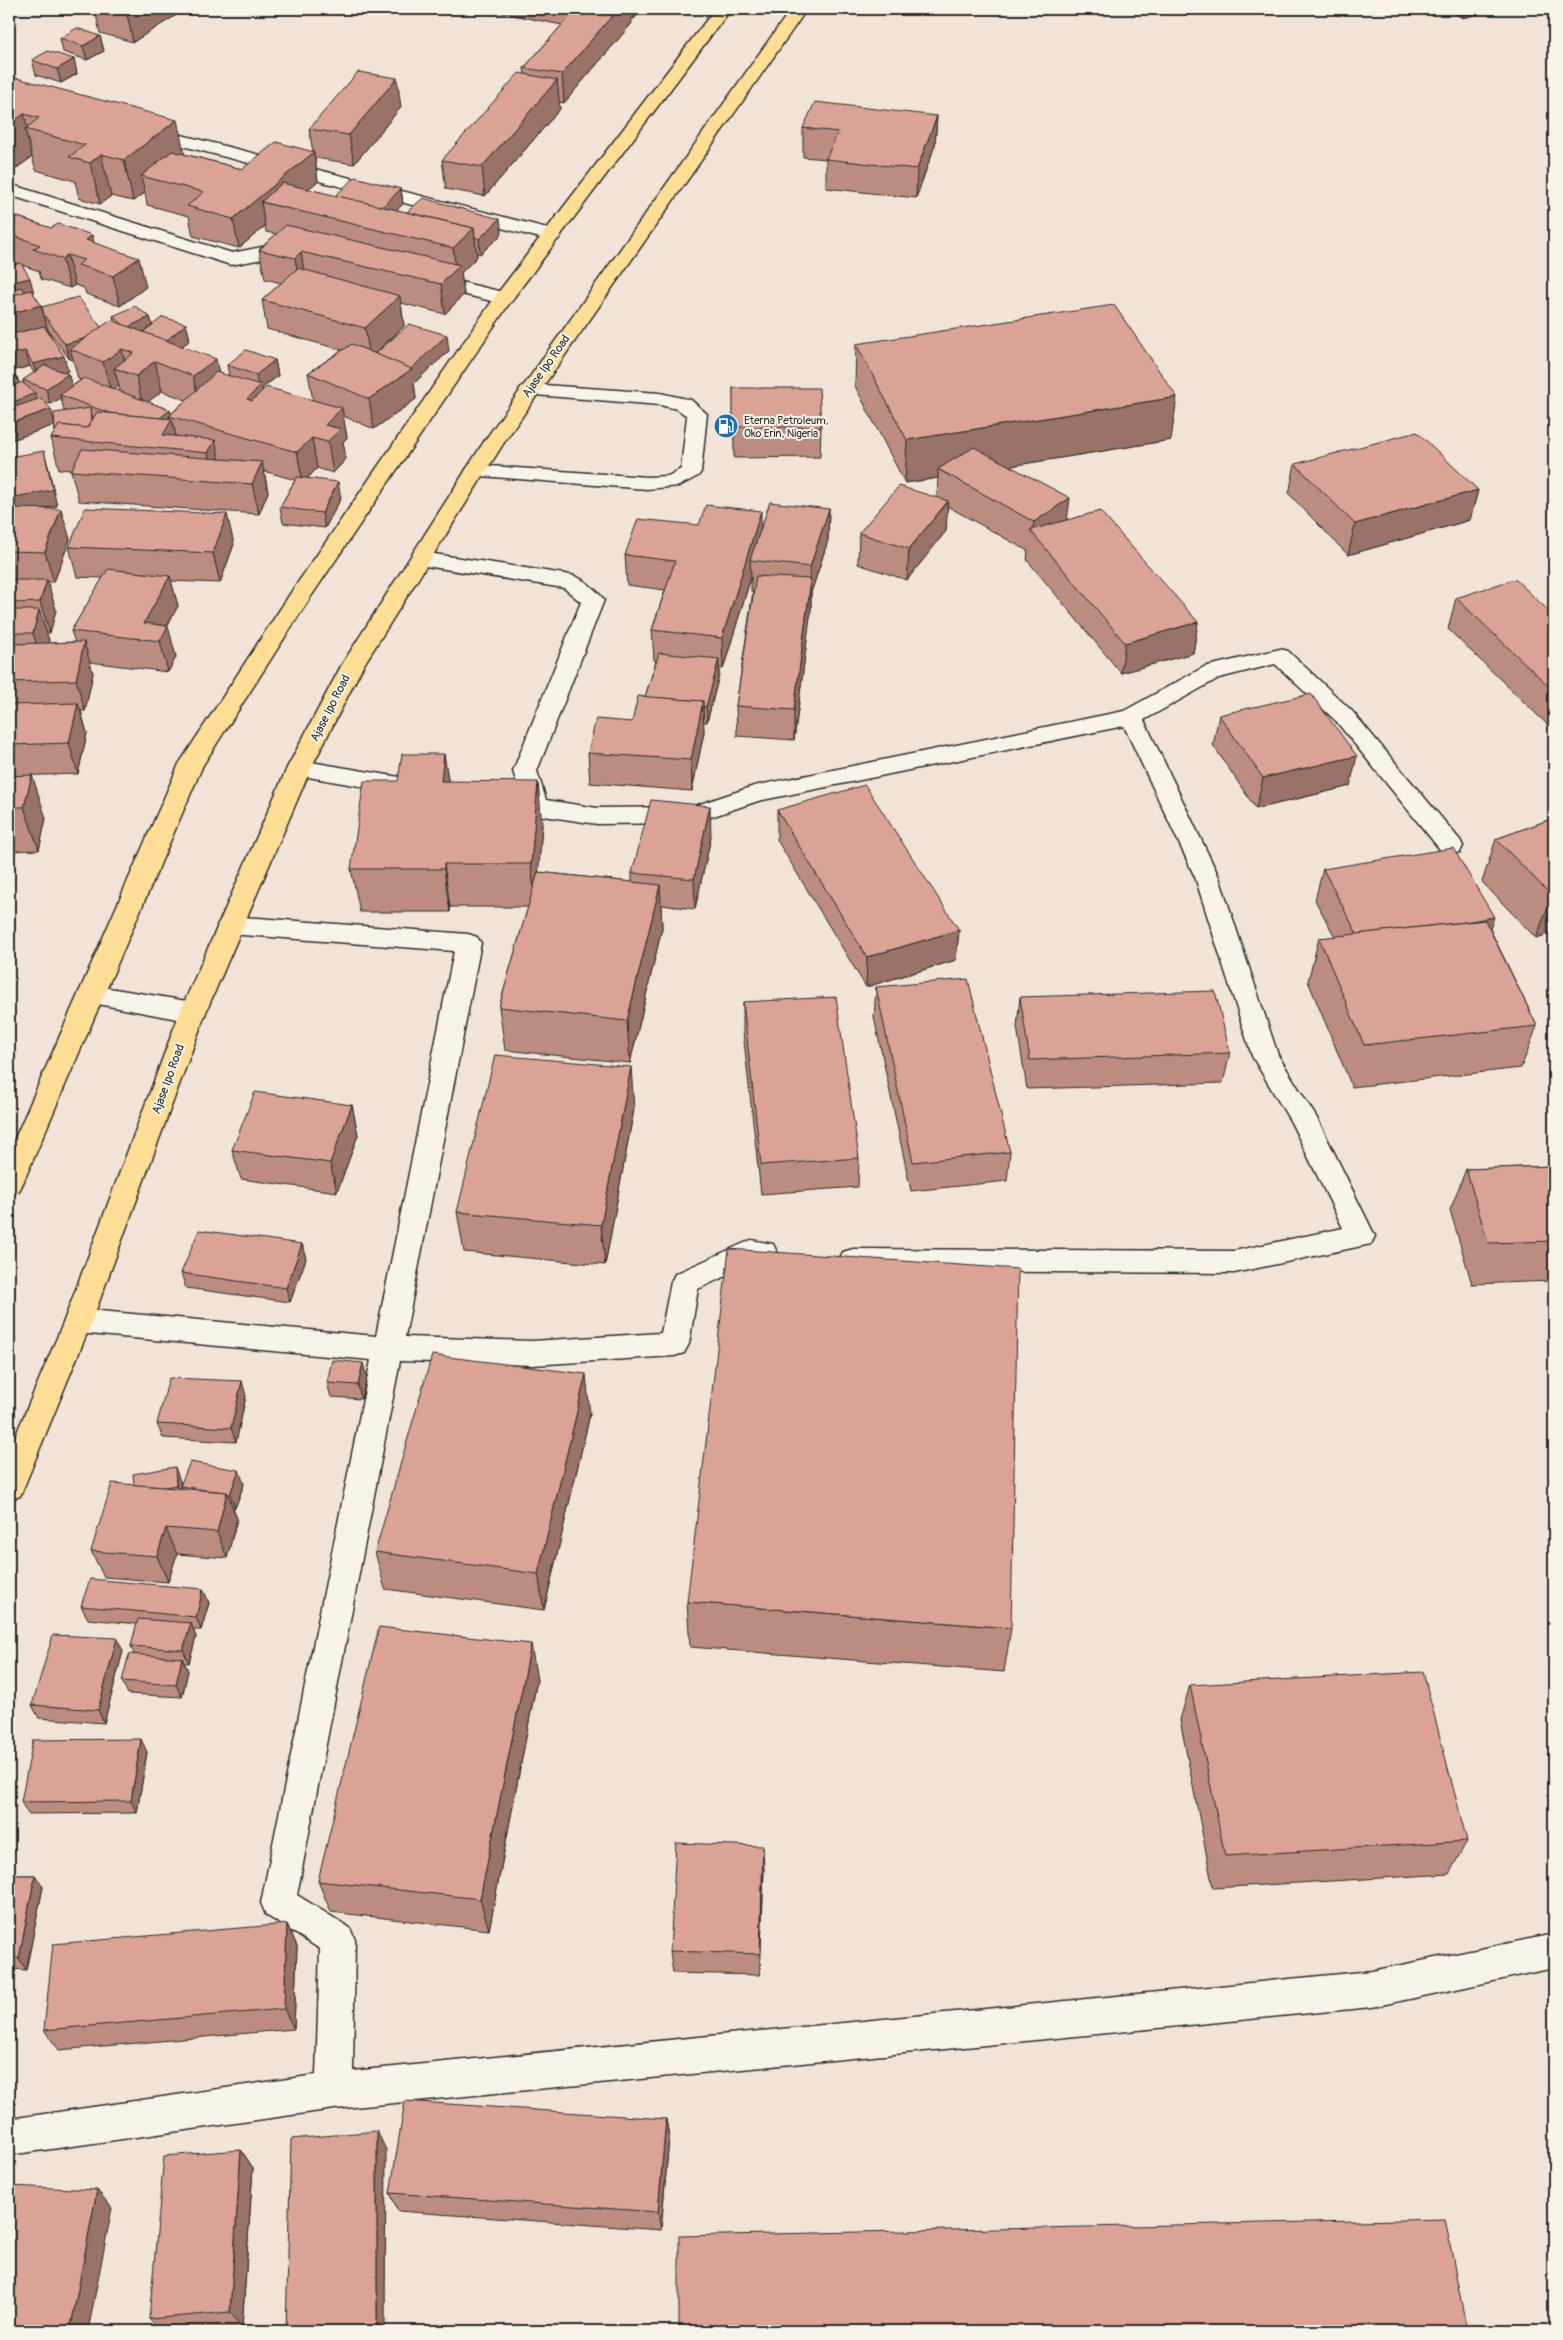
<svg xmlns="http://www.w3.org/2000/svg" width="1563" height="2340" viewBox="0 0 1563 2340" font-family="Pangolin,sans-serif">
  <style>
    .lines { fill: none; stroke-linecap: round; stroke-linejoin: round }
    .lane-casing { stroke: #2b2b2b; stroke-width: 3 }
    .street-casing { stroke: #2b2b2b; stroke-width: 3 }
    .highway-casing { stroke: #2b2b2b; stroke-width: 3 }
    .lane { fill: #f7f3e8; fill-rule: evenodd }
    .street { fill: #f7f3e8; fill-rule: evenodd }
    .highway { fill: #fede96; fill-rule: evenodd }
    .wall { fill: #bc8c80; stroke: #2b2b2b; fill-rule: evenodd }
    .shaded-wall { fill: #997268; stroke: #2b2b2b }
    .building { fill: #dba395; stroke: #2b2b2b }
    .labels { text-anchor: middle; stroke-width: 4; stroke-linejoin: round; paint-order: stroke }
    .far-poi-label { font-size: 11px; fill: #2b2b2b; stroke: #f7f3e8; text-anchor: start }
    .street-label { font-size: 12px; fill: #2b2b2b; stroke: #f7f3e8 }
  </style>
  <rect width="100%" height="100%" fill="#f1e3d7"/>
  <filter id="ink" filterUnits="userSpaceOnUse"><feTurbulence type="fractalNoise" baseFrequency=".02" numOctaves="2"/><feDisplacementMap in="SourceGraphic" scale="10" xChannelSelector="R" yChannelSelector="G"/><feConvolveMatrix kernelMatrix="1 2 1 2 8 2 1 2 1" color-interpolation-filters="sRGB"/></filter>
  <g filter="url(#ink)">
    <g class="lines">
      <defs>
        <path id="lane" d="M529 384 660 393 691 400 707 414 701 472 698 476 679 486 647 489 468 475 465 471 468 467 475 465 647 477 668 476 681 469 687 416 677 409 660 405 522 394 519 390 522 386Z"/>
        <g id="street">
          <path d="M146 126 559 231 561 235 559 239 552 241 140 135 137 131 140 127Z"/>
          <path d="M9 184 232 253 288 242 302 245 304 249 302 253 288 254 231 265 9 195Z"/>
          <path d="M427 274 511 294 514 298 511 302 504 304 420 284 418 280 420 276Z"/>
          <path d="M421 552 571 575C583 578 597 590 604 600L537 771 546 800 597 808 691 807 754 786 1124 711 1204 667 1280 649 1288 651 1352 711 1460 840 1463 846 1460 852 1451 854 1442 852 1336 721 1275 664 1219 678 1144 720 1219 877 1278 1055 1318 1120 1375 1236 1371 1244 1234 1273 853 1271 843 1268 839 1260 843 1252 853 1249 1234 1251 1343 1228 1292 1124 1252 1056 1195 877 1124 726 758 801 693 823 597 824 504 810 496 808 492 802 496 796 504 794 521 796 513 771 581 602 564 588 413 564 410 559 413 554Z"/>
          <path d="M299 760 417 780 425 782 429 788 425 794 417 796 291 774 287 768 291 762Z"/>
          <path d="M230 916 468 934 477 937 481 943 405 1337 532 1341 661 1333 671 1282 675 1274 751 1240 773 1244 777 1252 773 1260 763 1263H754L698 1289 689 1344 684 1353 674 1356 532 1365 400 1361 297 1895 350 1928 355 1940 353 2071 1372 1971 1554 1934V1968L1372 2007 334 2109 9 2155V2119L316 2075 320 1949 266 1915 261 1903 371 1360 78 1333 68 1329 64 1321 68 1313 78 1309 376 1336 454 951 230 934 221 931 217 925 221 919Z"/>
          <path d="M91 985 193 1002 202 1005 206 1012 202 1019 193 1022 82 1001 78 994 82 987Z"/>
        </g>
        <g id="highway">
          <path d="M715 9H731L511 301 310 598 203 765 23 1183 19 1191 9 1194V1152L179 764 292 591 497 294Z"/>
          <path d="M791 9H807L505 441 363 666 311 768 206 1012 92 1321 24 1487 20 1496 9 1500V1451L64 1321 180 1012 287 768 341 666 485 440Z"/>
        </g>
      </defs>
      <use href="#lane" class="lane-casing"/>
      <use href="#street" class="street-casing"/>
      <use href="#highway" class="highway-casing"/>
      <use href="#lane" class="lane"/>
      <use href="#street" class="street"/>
      <use href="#highway" class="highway"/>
    </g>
    <g class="wall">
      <path d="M95 9H186L133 42 100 33Z"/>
      <path d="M483 9H643L634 19H631L632 23 564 103 559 102 560 109 485 196 446 189 442 160 525 74 524 68 562 25Z"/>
      <path d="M1447 9H1499L1462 18Z"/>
      <path d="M100 36 104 51 87 60 63 52 60 38Z"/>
      <path d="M74 59 77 74 61 83 36 75 32 60Z"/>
      <path d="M9 76 184 154 242 169 313 152 309 129 401 107 354 164 315 158 318 181 308 189 335 196 401 189 403 204 396 210 502 234 480 254 476 253 477 257 461 273 464 294 445 314 401 303 404 326 375 354 449 351 414 383 416 399 374 429 343 416 347 438 343 442 346 459 333 473 317 468 307 479 341 498 325 528 283 523 280 507 295 480 264 471 268 492 259 514 79 501 71 471V470L59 469 51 438 55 432 54 425 9 441V266L18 264 9 261V214L94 243 146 287 120 306 86 294 84 288 75 285 70 288 41 279 39 271 22 265 34 293H33L42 307 101 327 114 321 113 316 150 317 152 325 186 324 190 340 181 347 219 373 229 376 227 365 275 360 278 376 262 388V391L313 400 308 373 342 350 267 329 262 300 281 283 265 279 259 250 276 234 266 232 265 226 239 248 193 236 189 216 147 205 145 193 133 201 111 196 100 204 79 198 75 181 36 170 32 157 11 172 9 171ZM48 330 70 360 73 359 78 379 81 380 72 386 68 374 64 372 68 371ZM30 366 34 373 23 380 24 384H19L17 377 9 372ZM119 386 120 392 114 390ZM162 391 186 400 171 414 170 410 148 402ZM61 398 64 411H66L54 420 45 402 50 404Z"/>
      <path d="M937 116 935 145 916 198 826 188V159L803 157V128Z"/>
      <path d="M856 344 1171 440 1009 466 1067 520 1198 622 1193 653 1121 673 1027 560 1028 551 947 506 946 531 907 580 858 564 859 533 937 497 938 478 905 483 855 386Z"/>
      <path d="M733 388 821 427 820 457 734 458Z"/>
      <path d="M9 457 48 466 57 506 41 509 70 539 54 582H47L56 610 50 633H46L49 640 48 643 75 642 71 631 103 578 77 577 69 547 234 544 220 583 171 581 178 606 167 626 176 657 168 672 90 662 93 673 85 711H81L87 733 78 774 9 776Z"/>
      <path d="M1295 464 1478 490 1470 520 1348 555 1289 494Z"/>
      <path d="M829 509 828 540 811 593V609L794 740 737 736 736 706 753 591H751V577L723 669 719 668V675L707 722H703L704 732 692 791 590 783 588 753 632 722 645 697 656 661 654 660 652 630 665 590 627 585 625 555 699 525 761 528Z"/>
      <path d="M1456 598 1554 616V731L1448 629Z"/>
      <path d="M1219 715 1350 786 1256 809 1213 745Z"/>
      <path d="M444 754 448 781 542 825 538 872 632 882V873L711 837 695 909 661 905 662 928 630 1063 505 1050 499 1007 528 907H450V912H360L351 869 398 781Z"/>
      <path d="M9 776 46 818 39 850 9 851Z"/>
      <path d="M777 810 959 930 956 960 866 987 777 840Z"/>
      <path d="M1554 818V932L1536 938 1482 882 1496 839Z"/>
      <path d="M1323 869 1490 929 1537 1026 1521 1068 1352 1087 1308 981 1319 938 1335 937 1315 900Z"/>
      <path d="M876 987 1010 1152 1007 1181 911 1191 874 1017Z"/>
      <path d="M1020 997 1230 1053 1223 1083 1027 1089 1017 1027Z"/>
      <path d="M743 1002 859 1158 858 1187 761 1194 743 1032Z"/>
      <path d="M352 1105 358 1135 337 1192 241 1179 232 1150Z"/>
      <path d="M634 1109 605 1265 464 1252 457 1212Z"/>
      <path d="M1554 1166V1281L1472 1284 1450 1210 1466 1169Z"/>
      <path d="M302 1244 306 1259 290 1302 186 1288 181 1273Z"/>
      <path d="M367 1377 361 1399 331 1397 327 1383Z"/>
      <path d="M246 1396 236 1442 163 1438 157 1424Z"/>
      <path d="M590 1414 544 1610 385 1589 375 1552Z"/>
      <path d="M180 1481 181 1485 244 1484 235 1508 233 1507 237 1519 227 1558 177 1554 168 1582 104 1577 91 1551 134 1485Z"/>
      <path d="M203 1589 209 1603 201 1630H193L196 1637 189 1663H184L188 1671 182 1697 128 1694 122 1681 134 1654 131 1646 137 1624 88 1619 81 1606Z"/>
      <path d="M687 1602 1011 1628 1004 1672 690 1647Z"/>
      <path d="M123 1651 104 1723 39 1718 32 1705Z"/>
      <path d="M537 1680 489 1930 331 1912 318 1881Z"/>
      <path d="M1190 1685 1467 1841 1449 1874 1213 1888 1180 1720Z"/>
      <path d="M147 1752 137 1813 28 1814 21 1802Z"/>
      <path d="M764 1869 760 1975 673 1973 670 1951Z"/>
      <path d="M9 1875H35L43 1887 26 1970 9 1969Z"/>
      <path d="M287 1924 297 1946 294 2029 59 2050 44 2030Z"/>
      <path d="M666 2119 669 2138 661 2230 398 2211 390 2193Z"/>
      <path d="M241 2150 253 2168 242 2328 200 2331H160L149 2319Z"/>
    </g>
    <g class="shaded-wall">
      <path d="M136 9H186L133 42 127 14Z"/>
      <path d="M618 9H631L632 23 564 103 562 74Z"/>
      <path d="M633 9H643L634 19Z"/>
      <path d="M1464 9H1499L1462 18Z"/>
      <path d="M100 36 104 51 87 60 83 46Z"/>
      <path d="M74 59 77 74 61 83 57 69Z"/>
      <path d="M397 78 401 107 354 164 349 135Z"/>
      <path d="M557 80 560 109 485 196 482 167Z"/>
      <path d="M24 114 28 130 25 129 32 157 11 172 9 162V125Z"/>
      <path d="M937 116 935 145 916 198 917 169Z"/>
      <path d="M177 120 186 161 141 176 145 193 133 201 124 160Z"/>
      <path d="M314 152 318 181 286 208 261 202 265 226 239 248 233 219Z"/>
      <path d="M101 154 111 196 100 204 90 163Z"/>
      <path d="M401 189 403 204 375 230 372 216Z"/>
      <path d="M500 219 502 234 480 254 479 239Z"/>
      <path d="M474 228 477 257 461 273 464 294 445 314 441 284 456 269 453 248Z"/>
      <path d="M92 235 100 265 86 240Z"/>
      <path d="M301 252 306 281 300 288 295 258Z"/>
      <path d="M67 255 75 285 70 288 62 259Z"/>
      <path d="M139 258 146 287 120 306 113 276Z"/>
      <path d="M30 278 34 293 9 300V283Z"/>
      <path d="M400 296 404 326 370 358 365 328Z"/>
      <path d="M41 305 49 334 9 346V314Z"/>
      <path d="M150 317 154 333 147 336 127 327Z"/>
      <path d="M186 324 190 340 169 357 165 342Z"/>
      <path d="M105 332 70 349 73 359 70 360 65 344Z"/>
      <path d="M447 335 449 351 414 383 416 399 374 429 369 399 406 373Z"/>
      <path d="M122 349 127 373 114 368 119 386 111 392 103 362Z"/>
      <path d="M25 351 30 366 9 372V355Z"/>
      <path d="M64 356 68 371 38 379 33 364Z"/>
      <path d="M216 359 222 389 200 406 193 376Z"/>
      <path d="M275 360 278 376 262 388 267 415 247 399 258 387 256 375Z"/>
      <path d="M155 361 162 391 143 406 136 376Z"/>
      <path d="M68 374 73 389 60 395 61 398 50 404 46 389Z"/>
      <path d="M17 377 21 392 9 398V380Z"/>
      <path d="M35 393 39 408 9 422V404Z"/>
      <path d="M1177 397 1171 440 950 476 938 469V478L905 483 907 440Z"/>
      <path d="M90 408 94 424 55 434Z"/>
      <path d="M342 408 347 438 343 442 346 459 333 473 325 425Z"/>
      <path d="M51 409 55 425 9 441V424Z"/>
      <path d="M170 410 172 417 169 416 171 421 172 419 179 449 147 428Z"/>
      <path d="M312 438 317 468 303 483 297 452Z"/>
      <path d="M215 440 222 470 214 481 208 453Z"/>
      <path d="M44 451 48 466 57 506 9 514V498Z"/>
      <path d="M262 462 268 492 259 514 252 484Z"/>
      <path d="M13 474 17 490 9 491V475Z"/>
      <path d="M338 482 341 498 325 528 322 513Z"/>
      <path d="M1478 490 1470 520 1348 555 1355 524Z"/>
      <path d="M1070 498 1066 529 1032 533 1034 522Z"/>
      <path d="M948 501 946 531 907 580 909 549Z"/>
      <path d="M61 509 70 539 54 582 45 552Z"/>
      <path d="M829 509 828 540 811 593V609L794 740V710L810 590V567Z"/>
      <path d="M761 511V542L750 560 751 577 723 669 722 638Z"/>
      <path d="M227 514 234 544 220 583 213 553Z"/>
      <path d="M170 576 178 606 159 641 144 623Z"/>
      <path d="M47 580 56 610 50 633 40 602Z"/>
      <path d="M39 610 49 640 42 663 33 633Z"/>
      <path d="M1198 622 1193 653 1121 673 1125 643Z"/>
      <path d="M168 626 176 657 168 672 160 641Z"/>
      <path d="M84 642 93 673 85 711 76 680Z"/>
      <path d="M719 659V675L707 722 706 707Z"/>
      <path d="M703 701 704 732 692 791 691 760Z"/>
      <path d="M78 703 87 733 78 774 69 743Z"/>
      <path d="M444 754 451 798 441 781Z"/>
      <path d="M1357 756 1350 786 1256 809 1263 778Z"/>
      <path d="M32 775 46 818 39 850 24 807Z"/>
      <path d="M538 782 542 825 536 907 531 864Z"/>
      <path d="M710 806 711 837 695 909 694 879Z"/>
      <path d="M444 864 450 907V912L444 869Z"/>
      <path d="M660 885 662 928 630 1063 627 1021Z"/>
      <path d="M1554 895V932L1536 938 1552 896Z"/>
      <path d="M1494 917 1484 948 1360 940Z"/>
      <path d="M959 930 956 960 866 987 867 957Z"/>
      <path d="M631 1067 634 1109 605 1265 601 1225Z"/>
      <path d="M352 1105 358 1135 337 1192 330 1163Z"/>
      <path d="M302 1244 306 1259 290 1302 286 1288Z"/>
      <path d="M363 1363 367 1377 361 1399 358 1385Z"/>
      <path d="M586 1374 590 1414 544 1610 538 1574Z"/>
      <path d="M242 1381 246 1396 236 1442 231 1428Z"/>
      <path d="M175 1467 180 1481 182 1499 176 1485Z"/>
      <path d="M239 1470 244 1484 235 1508 230 1494Z"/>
      <path d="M227 1492 237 1519 227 1558 217 1532Z"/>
      <path d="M166 1528 177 1554 168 1582 157 1556Z"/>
      <path d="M203 1589 209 1603 201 1630 196 1617Z"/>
      <path d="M191 1623 196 1637 189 1663 183 1650Z"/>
      <path d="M117 1638 123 1651 104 1723 98 1710Z"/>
      <path d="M531 1644 537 1680 489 1930 480 1899Z"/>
      <path d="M182 1658 188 1671 182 1697 176 1685Z"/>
      <path d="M141 1739 147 1752 137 1813 131 1801Z"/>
      <path d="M763 1846 764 1869 760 1975V1954Z"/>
      <path d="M35 1875 43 1887 26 1970 19 1958Z"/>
      <path d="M287 1924 297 1946 294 2029 284 2009Z"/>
      <path d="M666 2119 669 2138 661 2230 658 2212Z"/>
      <path d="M377 2131 386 2150 385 2331H377Z"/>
      <path d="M241 2150 253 2168 242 2328 230 2312Z"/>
      <path d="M97 2190 112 2208 88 2331H70Z"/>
    </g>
    <g class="building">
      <path d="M108 9H136L127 14Z"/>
      <path d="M576 9H618L562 74 524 68Z"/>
      <path d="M77 28 100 36 83 46 60 38Z"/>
      <path d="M48 51 74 59 57 69 32 60Z"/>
      <path d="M358 72 397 78 349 135 309 129Z"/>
      <path d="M519 73 557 80 482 167 442 160Z"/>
      <path d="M9 76 177 120 124 160 101 154 90 163 69 157 85 145 25 129 39 118 24 114 9 125Z"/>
      <path d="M815 102 937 116 917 169 826 159 838 132 803 128Z"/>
      <path d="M276 142 314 152 233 219 187 206 204 192 141 176 172 151 242 169Z"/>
      <path d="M355 177 401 189 382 207 335 196Z"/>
      <path d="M282 183 474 228 453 248 261 202Z"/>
      <path d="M423 198 500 219 479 239 475 237 474 228 407 212Z"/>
      <path d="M9 214 51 228 58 224 92 235 86 240 139 258 113 276 78 265 84 260 67 255 62 259 33 249 40 245 9 234Z"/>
      <path d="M286 225 460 265 441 284 301 252 295 258 259 250Z"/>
      <path d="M21 263 30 278 9 283V266Z"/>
      <path d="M298 268 400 296 365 328 262 300Z"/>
      <path d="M21 287 25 292 9 296V291Z"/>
      <path d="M31 290 41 305 9 314V296Z"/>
      <path d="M78 297 101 327 86 338 65 344 44 315 42 307Z"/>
      <path d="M1114 305 1177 397 907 440 856 344Z"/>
      <path d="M135 306 150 317 128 327 125 326 113 316Z"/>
      <path d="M163 317 186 324 166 341 143 332Z"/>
      <path d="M111 320 216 359 193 376 155 361 136 376 114 368 134 353 122 349 103 362 70 349Z"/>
      <path d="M409 324 447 335 411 369 375 354Z"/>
      <path d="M44 326 64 356 33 364 25 351 9 355V335Z"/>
      <path d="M352 344 412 369 369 399 308 373Z"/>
      <path d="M246 350 275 360 256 375 227 365Z"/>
      <path d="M45 365 68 374 46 389 23 380Z"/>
      <path d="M9 371 17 377 9 380Z"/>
      <path d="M216 372 261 385 247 399 252 401 266 387 342 408 325 425 341 429 327 442 312 438 297 452 169 416Z"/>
      <path d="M84 378 170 410 160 418 109 413 60 395Z"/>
      <path d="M22 382 35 393 9 404V388Z"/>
      <path d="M733 388H819L821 427H733Z"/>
      <path d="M41 398 51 409 9 424V409Z"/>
      <path d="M90 408 91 422 87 428 59 425 55 432 54 413Z"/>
      <path d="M97 412 172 419 163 435 215 440 208 453 51 438 59 425 87 428Z"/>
      <path d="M1417 432 1478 490 1355 524 1295 464Z"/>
      <path d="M974 447 1070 498 1034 522 938 469Z"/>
      <path d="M82 449 262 462 252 484 71 471Z"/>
      <path d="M44 451 53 490 9 498V480L14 479 13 474 9 475V457Z"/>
      <path d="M297 477 338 482 322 513 280 507Z"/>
      <path d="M899 486 948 501 909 549 859 533Z"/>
      <path d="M770 502 829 509 810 567 750 560Z"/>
      <path d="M706 505 761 511 722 638 652 630 675 561 625 555 638 519 699 525Z"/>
      <path d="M9 508 61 509 45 552 9 551Z"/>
      <path d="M85 508 227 514 213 553 69 547Z"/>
      <path d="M1100 511 1198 622 1125 643 1030 530Z"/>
      <path d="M108 569 170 576 144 623 168 626 160 641 71 631Z"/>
      <path d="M756 576 811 579 794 710 736 706Z"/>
      <path d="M1515 579 1554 616V691L1456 598Z"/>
      <path d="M9 580H47L40 602 9 603Z"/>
      <path d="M9 610H39L33 633H9Z"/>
      <path d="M84 642 76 680 9 682V644Z"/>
      <path d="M659 653 719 659 706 707 703 706V701L645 697Z"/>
      <path d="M1311 694 1357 756 1263 778 1219 715Z"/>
      <path d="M638 696 703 701 691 760 588 753 596 719 632 722Z"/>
      <path d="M78 703 69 743 9 745V705Z"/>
      <path d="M402 754H444L441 781 538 782 531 864H444V869H351L364 781H398Z"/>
      <path d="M32 775 24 807H9V776Z"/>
      <path d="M865 785 959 930 867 957 777 810Z"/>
      <path d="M651 800 710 806 694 879 632 873Z"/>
      <path d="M1554 818V895L1552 896 1496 839Z"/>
      <path d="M1453 848 1494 917 1465 922 1357 934 1323 869Z"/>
      <path d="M538 872 660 885 627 1021 499 1007Z"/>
      <path d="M1485 920 1537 1026 1364 1045 1319 938Z"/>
      <path d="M968 979 1010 1152 913 1162 876 987Z"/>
      <path d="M1215 991 1230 1053 1030 1060 1020 997Z"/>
      <path d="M836 997 859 1158 761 1165 743 1002Z"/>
      <path d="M495 1055 631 1067 601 1225 457 1212Z"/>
      <path d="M255 1092 352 1105 330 1163 232 1150Z"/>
      <path d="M1554 1166V1241L1488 1243 1466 1169Z"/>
      <path d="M199 1230 302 1244 286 1288 181 1273Z"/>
      <path d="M729 1249 1018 1269 1011 1628 687 1602Z"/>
      <path d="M432 1355 586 1374 538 1574 375 1552Z"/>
      <path d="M332 1360 363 1363 358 1385 327 1383Z"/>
      <path d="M169 1378 242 1381 231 1428 157 1424Z"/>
      <path d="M190 1462 239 1470 230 1494H228L227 1492 206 1490 180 1486Z"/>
      <path d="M175 1467 176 1485 165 1487 134 1485 133 1474Z"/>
      <path d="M112 1483 227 1492 217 1532 166 1528 157 1556 91 1551Z"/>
      <path d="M90 1579 203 1589 196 1617 81 1606Z"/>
      <path d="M138 1619 191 1623 183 1650 131 1646Z"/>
      <path d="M379 1627 531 1644 480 1899 318 1881Z"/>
      <path d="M53 1635 117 1638 98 1710 32 1705Z"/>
      <path d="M129 1654 182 1658 176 1685 122 1681Z"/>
      <path d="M1423 1672 1467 1841 1225 1856 1190 1685Z"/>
      <path d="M141 1739 131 1801 21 1802 33 1740Z"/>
      <path d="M676 1843 763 1846 760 1954 670 1951Z"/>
      <path d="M9 1875H35L19 1958H9Z"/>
      <path d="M287 1924 284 2009 44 2030 53 1944Z"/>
      <path d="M405 2101 666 2119 658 2212 390 2193Z"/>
      <path d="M377 2131V2331H286L291 2139Z"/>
      <path d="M241 2150 230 2312 149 2319 164 2156Z"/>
      <path d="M9 2186 97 2190 70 2331H9Z"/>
      <path d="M1445 2219 1467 2331H679V2236Z"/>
    </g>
  </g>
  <defs>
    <symbol id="fuel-disc" viewBox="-11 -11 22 22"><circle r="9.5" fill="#1f6fb2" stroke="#f7f3e8"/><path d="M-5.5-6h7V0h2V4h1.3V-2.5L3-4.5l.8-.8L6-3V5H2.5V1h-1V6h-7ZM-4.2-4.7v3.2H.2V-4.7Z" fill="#fff"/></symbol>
  </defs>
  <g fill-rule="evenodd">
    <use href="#fuel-disc" x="712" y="412" width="28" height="28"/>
  </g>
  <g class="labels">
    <g class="far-poi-label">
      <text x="744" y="424">Eterna Petroleum,<tspan x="744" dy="13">Oko Erin, Nigeria</tspan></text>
    </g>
    <g class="street-label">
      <text transform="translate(546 366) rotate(-55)" y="4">Ajase Ipo Road</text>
      <text transform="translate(330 708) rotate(-63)" y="4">Ajase Ipo Road</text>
      <text transform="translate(168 1079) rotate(-70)" y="4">Ajase Ipo Road</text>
    </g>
  </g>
  <rect width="1563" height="2340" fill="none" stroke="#f7f3e8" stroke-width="30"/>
  <rect x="15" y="15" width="1533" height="2310" fill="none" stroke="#2b2b2b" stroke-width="2" filter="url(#ink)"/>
</svg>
